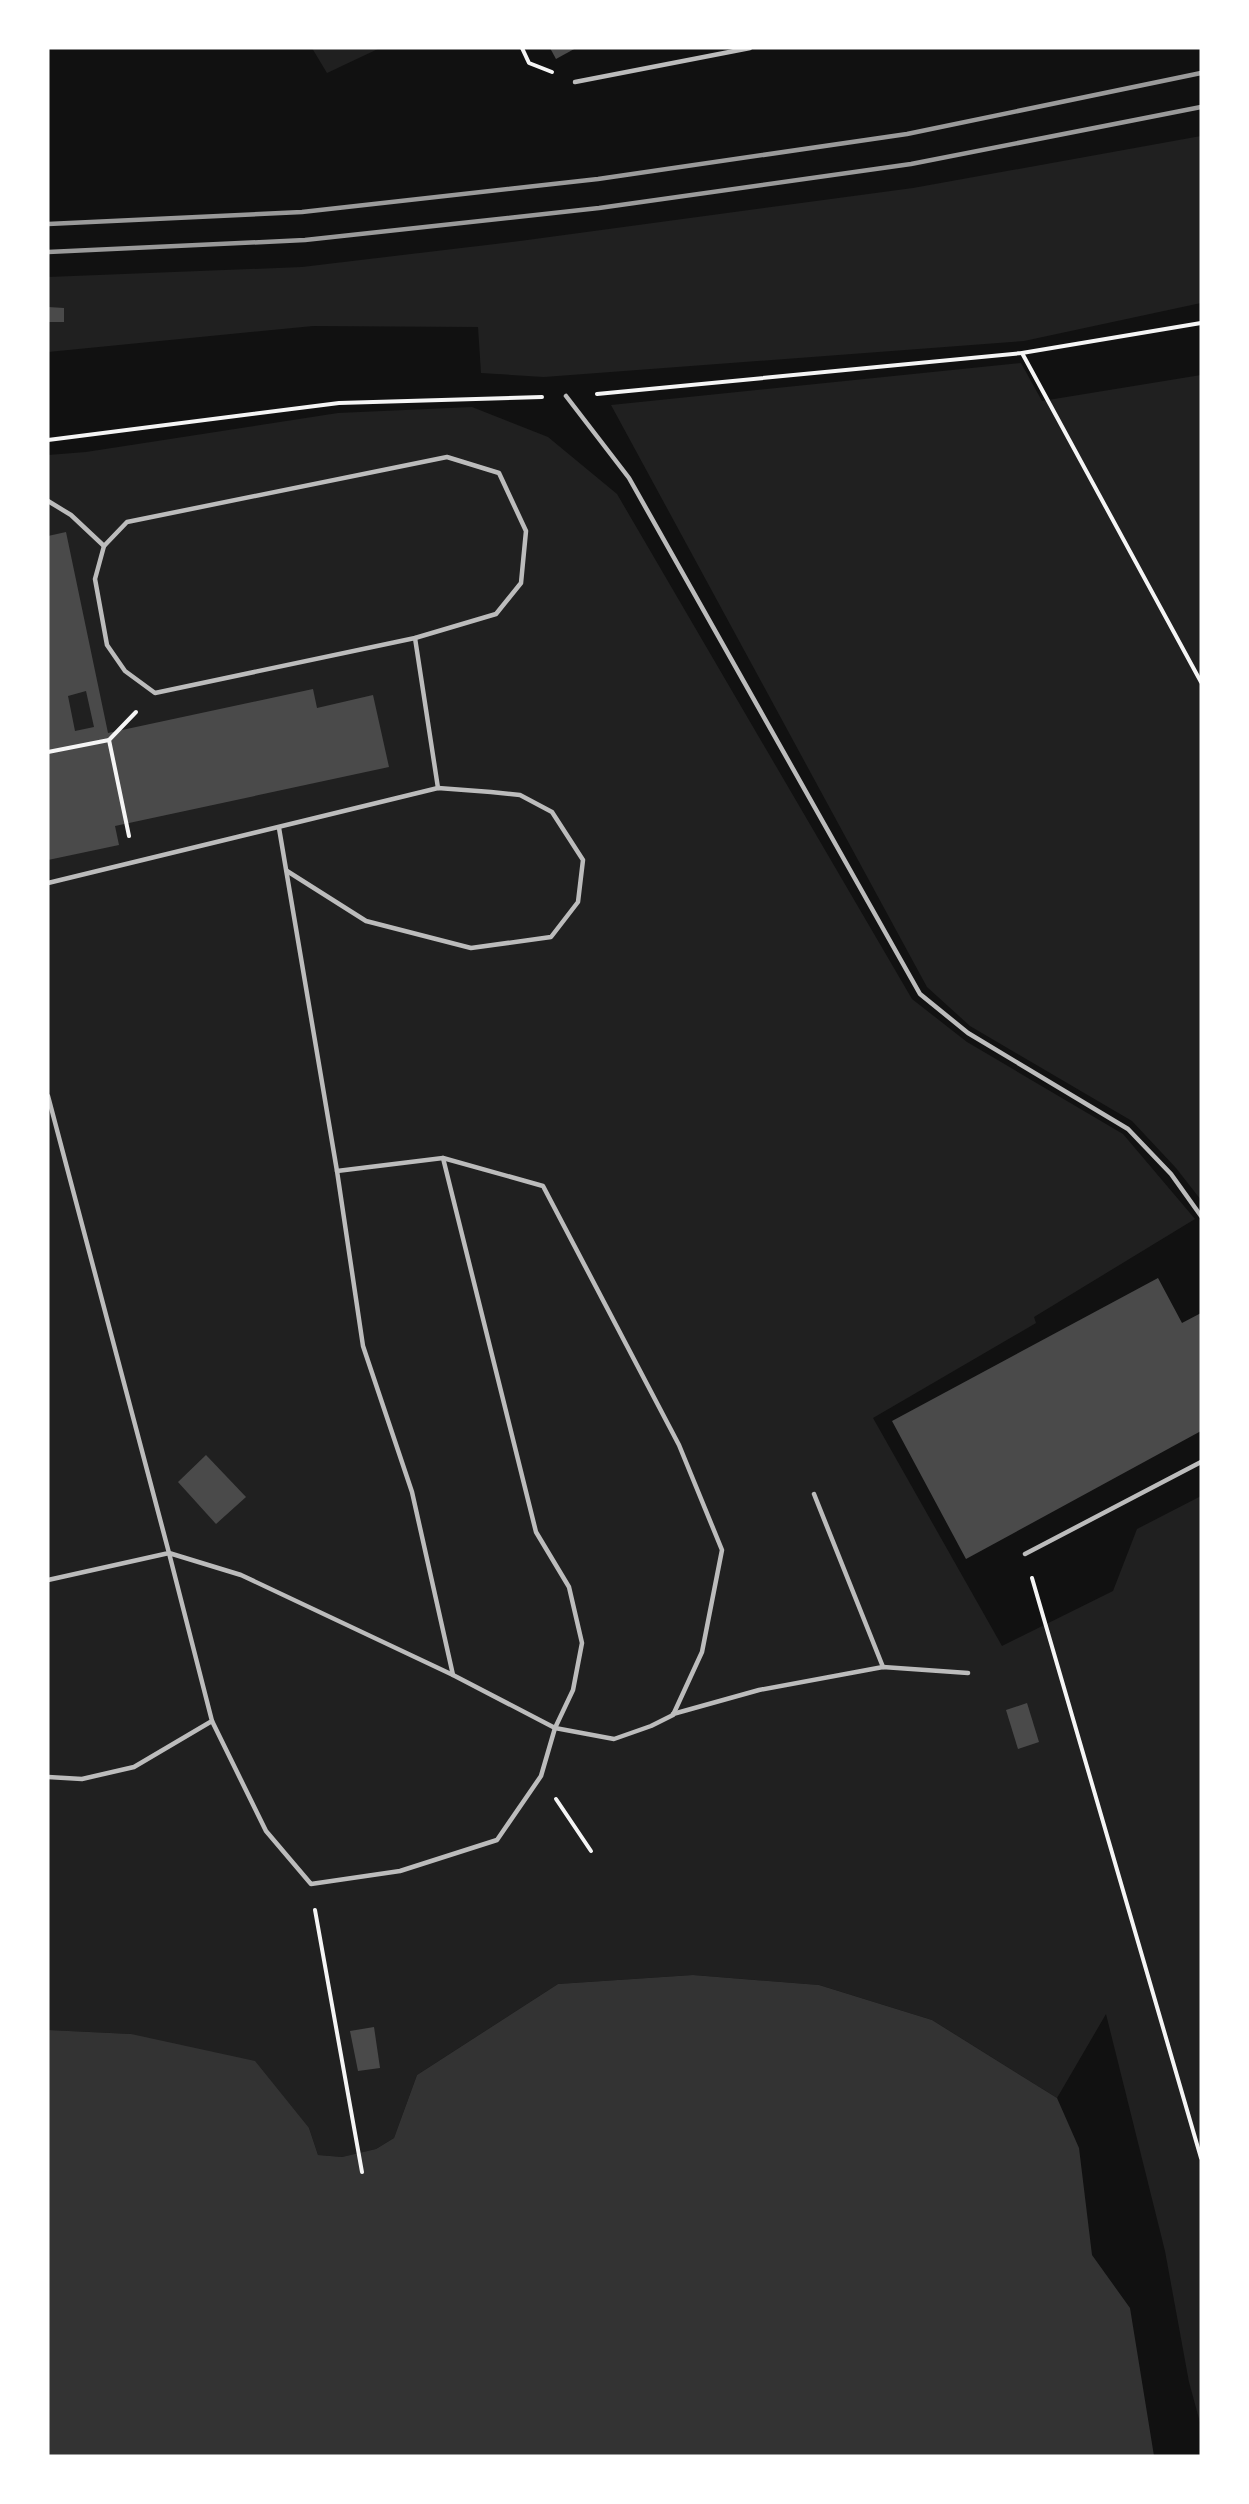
<svg xmlns="http://www.w3.org/2000/svg" width="1249" height="2504" viewBox="0 0 1249 2504" font-family="'DejaVu Sans',sans-serif">
  <style>
    .green { fill: #202020 }
    .water { fill: #333 }
    .building { fill: #4a4a4a; fill-rule: evenodd }
    .lines { fill: none; stroke-linecap: round; stroke-linejoin: round }
    .path { stroke: #f5f5f5; stroke-width: 4 }
    .service { stroke: #bcbcbc; stroke-width: 4.5 }
    .rail { stroke: #9a9a9a; stroke-width: 4.5 }
  </style>
  <rect width="100%" height="100%" fill="#111"/>
  <g class="green">
    <path d="M312 48H380L327 73Z"/>
    <path d="M1201 136V303L1024 341 544 377 481 373 478 327 313 326 48 352V277L302 267 520 241 913 188Z"/>
    <path d="M1021 363 1042 401 1201 375V1200L1176 1168 1132 1121 970 1026 927 987 611 405Z"/>
    <path d="M472 407 548 437 617 494 912 999 967 1042 1123 1134 1195 1219 1034 1317 1036 1323 873 1418 1002 1646 1113 1591 1137 1529 1201 1496V2426L1189 2382 1165 2251 1106 2014 1057 2098 932 2020 819 1985 693 1975 558 1984 417 2075 394 2138 376 2149 342 2157 318 2155 309 2128 131 2034 48 2030V455L86 452 338 413Z"/>
  </g>
  <path class="water" d="M693 1975 819 1985 932 2020 1057 2098 1079 2148 1092 2255 1130 2308 1154 2456H48V2030L131 2034 255 2061 309 2128 318 2155 342 2157 376 2149 394 2138 417 2075 558 1984Z"/>
  <g class="building">
    <path d="M550 48H576L556 59Z"/>
    <path d="M48 307 64 308V322H48Z"/>
    <path d="M66 532 108 733 313 689 317 708 373 695 389 767 115 826 119 845 48 860V536ZM86 691 94 727 75 731 68 696Z"/>
    <path d="M1158 1278 1182 1323 1201 1313V1431L966 1559 892 1421Z"/>
    <path d="M206 1455 246 1497 216 1524 178 1482Z"/>
    <path d="M1027 1703 1039 1742 1018 1749 1006 1710Z"/>
    <path d="M374 2027 380 2068 358 2071 350 2031Z"/>
  </g>
  <g class="lines">
    <g class="path">
      <path d="M522 48 529 63 552 72"/>
      <path d="M1022 353 1201 682"/>
      <path d="M597 394 1022 353 1201 323"/>
      <path d="M48 440 339 403 542 397"/>
      <path d="M109 740 129 836"/>
      <path d="M48 752 109 740 136 712"/>
      <path d="M1032 1578 1201 2158"/>
      <path d="M556 1799 591 1851"/>
      <path d="M315 1910 362 2172"/>
    </g>
    <g class="service">
      <path d="M575 82 750 48"/>
      <path d="M566 396 629 478 920 994 968 1033 1128 1129 1171 1174 1201 1216"/>
      <path d="M447 457 499 473 526 531 521 583 496 614 415 638 155 693 125 671 107 645 95 579 104 546 127 522Z"/>
      <path d="M48 501 71 515 104 546"/>
      <path d="M415 638 438 788"/>
      <path d="M48 883 438 788 491 792 520 795 552 812 583 860 578 902 551 937 471 948 366 921 287 871"/>
      <path d="M48 1096 169 1553 48 1580"/>
      <path d="M337 1171 363 1346 412 1492 453 1675"/>
      <path d="M814 1494 883 1667"/>
      <path d="M1025 1554 1201 1462"/>
      <path d="M673 1714 759 1690 883 1667 968 1673"/>
      <path d="M212 1721 266 1831 311 1884 400 1871 497 1840 541 1776 555 1728 573 1690 582 1643 569 1587 536 1532 443 1158"/>
      <path d="M48 1777 82 1779 134 1767 212 1721 169 1553 241 1575 453 1675 555 1728 614 1739 651 1726 673 1715 702 1652 722 1550 679 1445 543 1186 443 1158 337 1171 279 828"/>
    </g>
    <g class="rail">
      <path d="M48 224 302 212 598 179 907 134 1201 73"/>
      <path d="M48 252 305 240 599 208 911 164 1201 107"/>
    </g>
  </g>
  <rect width="1249" height="2504" fill="none" stroke="#ffffff" stroke-width="99"/>
</svg>
